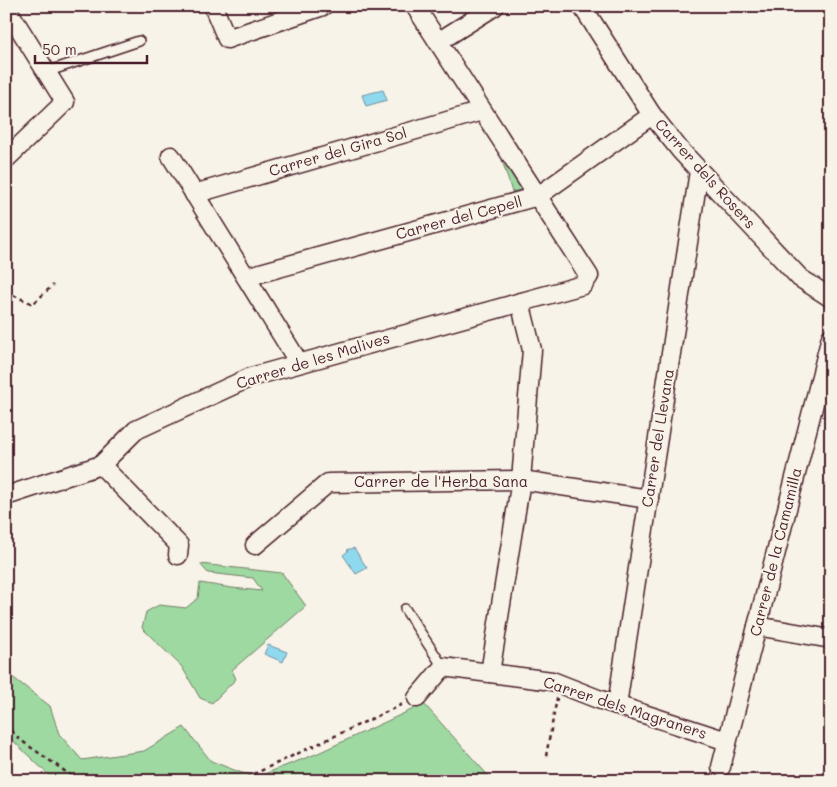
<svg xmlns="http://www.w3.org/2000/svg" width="837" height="787" viewBox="0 0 837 787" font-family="Mali,sans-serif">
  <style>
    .green { fill: #9dd9a1; stroke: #747c66 }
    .water { fill: #8fd9ef; stroke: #738fa1 }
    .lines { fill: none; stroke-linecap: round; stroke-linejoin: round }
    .service-casing { stroke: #4a1f2b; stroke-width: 12 }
    .minor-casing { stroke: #4a1f2b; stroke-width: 21 }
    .path { stroke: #4a1f2b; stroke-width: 2.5; stroke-dasharray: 4 4; stroke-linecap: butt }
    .service { stroke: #f7f3e8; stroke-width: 9 }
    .minor { stroke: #f7f3e8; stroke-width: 18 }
    .labels { text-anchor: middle; stroke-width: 4; stroke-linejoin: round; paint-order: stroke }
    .street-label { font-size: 15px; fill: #4a1f2b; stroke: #f7f3e8 }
  </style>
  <rect width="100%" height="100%" fill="#f7f3e8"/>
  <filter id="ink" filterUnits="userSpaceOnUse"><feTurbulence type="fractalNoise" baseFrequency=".02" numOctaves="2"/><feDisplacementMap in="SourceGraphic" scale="10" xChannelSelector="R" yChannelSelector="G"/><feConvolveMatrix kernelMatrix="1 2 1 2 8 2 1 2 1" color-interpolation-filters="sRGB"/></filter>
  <g filter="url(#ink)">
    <g class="green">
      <path d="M507 154 528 188 512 192 502 160Z"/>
      <path d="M200 564 282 573 306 606 232 670 236 679 212 703 200 698 182 667 142 628 146 612 159 605 186 608 198 598 200 583 232 588 262 591 253 578 208 573Z"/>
      <path d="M6 672 50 706 59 734 82 760 144 751 184 727 211 761 242 773 259 776 316 754 424 704 493 781H55L6 734Z"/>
    </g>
    <g class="water">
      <path d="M383 90 387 100 366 106 362 95Z"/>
      <path d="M354 548 367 568 356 574 343 555 347 552 348 549H352Z"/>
      <path d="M268 645 287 652 283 662 264 654Z"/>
    </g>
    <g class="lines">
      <defs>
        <g id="service">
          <path d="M46 72 139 41"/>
          <path d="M405 609 443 667"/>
        </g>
        <g id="minor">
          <path d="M213 6 227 39 323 6"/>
          <path d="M582 6 652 115 680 150 800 278 831 298"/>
          <path d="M6 7 65 102 6 159"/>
          <path d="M438 42 495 6"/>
          <path d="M171 156 299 363"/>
          <path d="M194 194 482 111"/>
          <path d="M246 277 538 196 652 115"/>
          <path d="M101 465 179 545 178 555"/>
          <path d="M6 496 101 465 136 430 251 377 583 285 589 276 415 6"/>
          <path d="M255 545 328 483 521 480 649 499"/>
          <path d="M757 626 831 639"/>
          <path d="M490 673 521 480 532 350 520 302"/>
          <path d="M417 698 443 667 552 681 598 699 727 741"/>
          <path d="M617 705 699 171"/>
          <path d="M721 767 831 337"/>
        </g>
      </defs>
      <use href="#service" class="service-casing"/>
      <use href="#minor" class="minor-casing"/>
      <g class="path">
        <path d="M6 292 33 304 53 285"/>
        <path d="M6 725 19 739 76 779 84 781"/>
        <path d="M546 756 557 698"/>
        <path d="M239 781 403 704"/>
      </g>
      <use href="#service" class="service"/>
      <use href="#minor" class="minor"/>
    </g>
  </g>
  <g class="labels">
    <g class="street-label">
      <text transform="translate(338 152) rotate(-16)" y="5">Carrer del Gira Sol</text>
      <text transform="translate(705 174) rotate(48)" y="5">Carrer dels Rosers</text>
      <text transform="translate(459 218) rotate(-15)" y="5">Carrer del Cepell</text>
      <text transform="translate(313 361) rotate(-17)" y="5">Carrer de les Malives</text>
      <text transform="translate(658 438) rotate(-81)" y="5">Carrer del Llevana</text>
      <text x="441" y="487">Carrer de l'Herba Sana</text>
      <text transform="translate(776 552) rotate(-76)" y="5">Carrer de la Camamilla</text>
      <text transform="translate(625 708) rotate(18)" y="5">Carrer dels Magraners</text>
    </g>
  </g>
  <rect width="837" height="787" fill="none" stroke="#f7f3e8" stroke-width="25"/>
  <rect x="12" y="12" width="812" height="762" fill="none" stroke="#4a1f2b" stroke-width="2" filter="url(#ink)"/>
  <path d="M35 55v8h112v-8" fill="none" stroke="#4a1f2b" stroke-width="2.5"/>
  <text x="42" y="55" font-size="15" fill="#4a1f2b" stroke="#f7f3e8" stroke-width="4" paint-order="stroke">50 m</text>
</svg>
